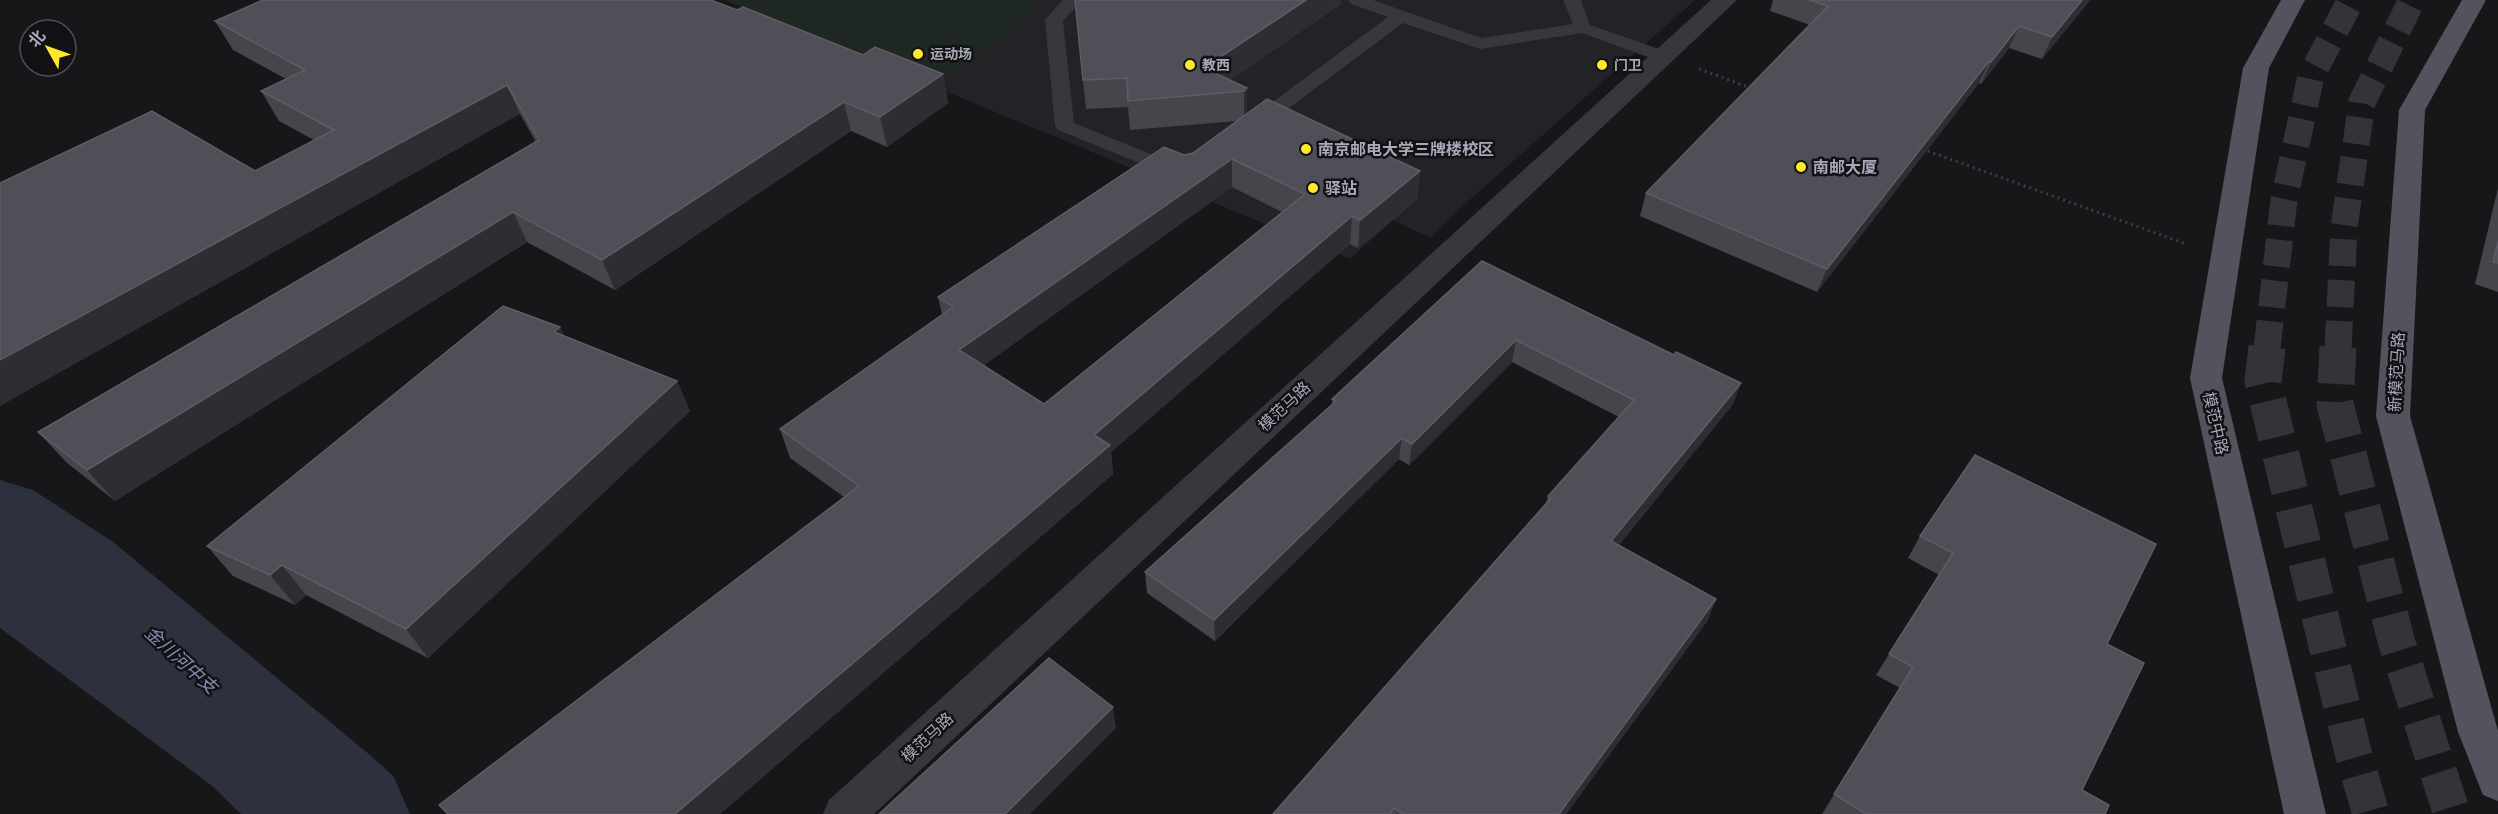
<svg xmlns="http://www.w3.org/2000/svg" width="2498" height="814" viewBox="0 0 2498 814" font-family="'Fira Sans Condensed','Noto Sans SC',sans-serif">
  <style>
    .built { fill: #232226 }
    .green { fill: #1e2721 }
    .water { fill: #2c313d }
    .lines { fill: none; stroke-linecap: round; stroke-linejoin: round }
    .river { fill: #2c313d; fill-rule: evenodd }
    .trunk-tunnel-far1 { stroke: #343339; stroke-width: 27; stroke-dasharray: 27 14; stroke-linecap: butt }
    .trunk-tunnel { stroke: #343339; stroke-width: 37; stroke-dasharray: 37 18; stroke-linecap: butt }
    .path { stroke: #3d3d45; stroke-width: 3; stroke-dasharray: 2 4; stroke-linecap: butt }
    .service { fill: #38373e; fill-rule: evenodd }
    .minor { fill: #38373e; fill-rule: evenodd }
    .primary { fill: #53535d; fill-rule: evenodd }
    .wall { fill: #45454b; fill-rule: evenodd }
    .shaded-wall { fill: #2e2d32 }
    .building { fill: #504f57; stroke: #5e5d66; stroke-width: 1.5; fill-rule: evenodd }
    .poi-dot { fill: #fce92b; stroke: #121114; stroke-width: 2 }
    .labels { text-anchor: middle; stroke-width: 5; stroke-linejoin: round; paint-order: stroke }
    .far-poi-label { font-size: 14px; font-weight: bold; fill: #a8a9b9; stroke: #121114; text-anchor: start }
    .poi-label { font-size: 16px; font-weight: bold; fill: #a8a9b9; stroke: #121114; text-anchor: start }
    .street-label { font-size: 16px; fill: #a8a9b9; stroke: #121114 }
    .water-label { font-size: 18px; font-style: italic; fill: #7d8db6; stroke: #121114 }
  </style>
  <rect width="100%" height="100%" fill="#171619"/>
  <path class="built" d="M725 0H1695L1456 212 1430 238 1393 220 1350 259Z"/>
  <path class="green" d="M725 0H1038L1028 22 933 85Z"/>
  <path class="water" d="M0 517 317 741 398 814H241L211 785 0 628Z"/>
  <g class="lines">
    <path class="river" d="M0 480 33 490 113 542 370 755 394 777 410 814H278L45 596 0 565Z"/>
    <g class="trunk-tunnel-far1">
      <path d="M2267 348 2284 200 2311 76 2351 0"/>
      <path d="M2338 348 2344 228 2362 102 2412 0"/>
    </g>
    <g class="trunk-tunnel">
      <path d="M2267 347 2263 381 2353 752 2371 814"/>
      <path d="M2338 347 2335 404 2396 640 2452 814"/>
    </g>
    <g class="path">
      <path d="M1699 69 1751 88"/>
      <path d="M1922 149 2186 244"/>
    </g>
    <g class="service">
      <path d="M1063 0H1082L1063 21 1074 123 1183 167 1186 171 1183 175H1169L1058 130 1055 126 1045 20Z"/>
      <path d="M1348 0H1373L1481 38 1573 24 1563 0H1581L1590 25 1668 52 1671 56 1668 60H1656L1582 33 1480 49 1403 23 1261 129H1247L1244 125 1247 121 1388 17 1351 4Z"/>
    </g>
    <path class="minor" d="M1711 0H1737L874 814H823L829 800Z"/>
    <g class="primary">
      <path d="M2281 0H2305L2269 68 2222 378 2326 814H2284L2190 378 2243 68Z"/>
      <path d="M2462 0H2486L2425 110 2410 416 2498 731V801L2483 795 2458 732 2376 416 2399 110Z"/>
    </g>
  </g>
  <g class="wall">
    <path d="M1075 0H1341V4L1230 80 1247 88V114L1420 171 1417 200 1358 248 1350 244 1111 452 1113 474 720 814H447L844 497 790 458 780 429 942 315 938 297 1184 155 1193 153 1237 121 1130 130 1128 107 1086 109ZM1232 187 1282 212 1044 404 983 365Z"/>
    <path d="M1773 0H2090L2042 59 2009 48 1981 84 1979 83 1817 292 1640 216 1646 193 1810 25 1770 11Z"/>
    <path d="M737 10 863 55 943 74 948 103 887 147 851 131 615 290 527 242 115 501 66 462 38 432 536 142 520 114 255 171 314 140 279 121 261 91 286 79 233 50 215 21Z"/>
    <path d="M2498 188V292L2475 284Z"/>
    <path d="M1482 261 1674 355 1741 383 1733 404 1619 545 1708 620 1566 814H1273L1546 503 1548 496 1619 417 1512 362 1409 465 1399 459 1215 641 1147 593 1145 572 1332 405V399Z"/>
    <path d="M565 336 677 381 690 411 428 658 306 595 295 605 233 576 207 546Z"/>
    <path d="M1975 455 2107 644 2082 790 2105 814H1822L1900 688 1876 675 1939 575 1908 558 1920 536Z"/>
  </g>
  <g class="shaded-wall">
    <path d="M1306 0H1341V4L1210 94 1204 68Z"/>
    <path d="M2082 0H2090L2042 59 2052 37Z"/>
    <path d="M2019 26 2009 48 1981 84 1991 62Z"/>
    <path d="M1989 61 1979 83 1817 292 1827 269Z"/>
    <path d="M943 74 948 103 887 147 880 117Z"/>
    <path d="M507 85 520 114 0 406V360Z"/>
    <path d="M1247 88V118L1244 120V91Z"/>
    <path d="M844 102 851 131 615 290 602 260Z"/>
    <path d="M1232 159V187L965 379 959 350Z"/>
    <path d="M1420 171 1417 200 1358 248 1360 220Z"/>
    <path d="M513 212 527 242 115 501 87 470Z"/>
    <path d="M1352 216 1350 244 1111 452 1113 474 720 814H675L1094 435Z"/>
    <path d="M560 327 575 357 554 332Z"/>
    <path d="M1516 340 1512 362 1409 465 1412 444Z"/>
    <path d="M677 381 690 411 428 658 406 629Z"/>
    <path d="M1741 383 1733 404 1605 562 1611 541Z"/>
    <path d="M1402 438 1399 459 1215 641 1214 620Z"/>
    <path d="M282 565 306 595 295 605 270 575Z"/>
    <path d="M1716 599 1708 620 1566 814H1559Z"/>
    <path d="M1113 707 1116 728 1030 814H1005Z"/>
  </g>
  <g class="building">
    <path d="M263 0H711L737 10 743 7 863 55 875 47 943 74 880 117 844 102 602 260 513 212 87 470 38 432 539 140 507 85 0 360V183L152 111 255 171 334 130 261 91 305 70 215 21Z"/>
    <path d="M1075 0H1306L1204 68 1247 88 1244 91 1128 101 1127 78 1083 80Z"/>
    <path d="M1809 0H2082L2052 37 2019 26 1991 62 1989 61 1827 269 1646 193 1828 6Z"/>
    <path d="M1267 99 1420 171 1360 220 1352 216 1094 435 1110 445 675 814H448L439 805 859 486 780 429 953 307 938 297 1164 147 1184 155 1193 153ZM1232 159 1305 194 1044 404 959 350Z"/>
    <path d="M2498 242V263L2493 262Z"/>
    <path d="M1482 261 1674 355 1676 352 1741 383 1611 541 1716 599 1559 814H1403L1394 808 1390 814H1273L1551 498 1548 496 1634 400 1516 340 1412 444 1402 438 1214 620 1145 572 1336 401 1332 399Z"/>
    <path d="M503 306 560 327 554 332 677 381 406 629 282 565 270 575 207 546Z"/>
    <path d="M1975 455 2156 544 2107 644 2144 663 2082 790 2109 805 2105 814H1866L1834 794 1913 667 1889 654 1953 553 1920 536Z"/>
    <path d="M1049 658 1113 707 1005 814H879Z"/>
  </g>
  <g class="poi-dot">
    <circle cx="918" cy="54" r="6"/>
    <circle cx="1190" cy="65" r="6"/>
    <circle cx="1602" cy="65" r="6"/>
    <circle cx="1306" cy="149" r="6"/>
    <circle cx="1801" cy="167" r="6"/>
    <circle cx="1313" cy="188" r="6"/>
  </g>
  <g class="labels">
    <g class="far-poi-label">
      <text x="930" y="59">运动场</text>
      <text x="1202" y="70">教西</text>
      <text x="1614" y="70">门卫</text>
    </g>
    <g class="poi-label">
      <text x="1318" y="155">南京邮电大学三牌楼校区</text>
      <text x="1813" y="173">南邮大厦</text>
      <text x="1325" y="194">驿站</text>
    </g>
    <g class="street-label">
      <text transform="translate(2396 372) rotate(-87)" y="6">新模范马路</text>
      <text transform="translate(1284 406) rotate(-43)" y="6">模范马路</text>
      <text transform="translate(2216 423) rotate(77)" y="6">模范中路</text>
      <text transform="translate(927 737) rotate(-43)" y="6">模范马路</text>
    </g>
    <g class="water-label">
      <text transform="translate(181 660) rotate(42)" y="6">金川河中支</text>
    </g>
  </g>
  <g transform="translate(48 48) rotate(310)"><circle r="28" fill="#121114" stroke="#4e4e56" stroke-width="1.5"/>
  <path d="M0-4.5L10 22L0 15L-10 22Z" fill="#fce92b"/>
  <text y="-9" font-size="16" font-weight="bold" text-anchor="middle" fill="#a8a9b9">北</text>
  </g>
</svg>
